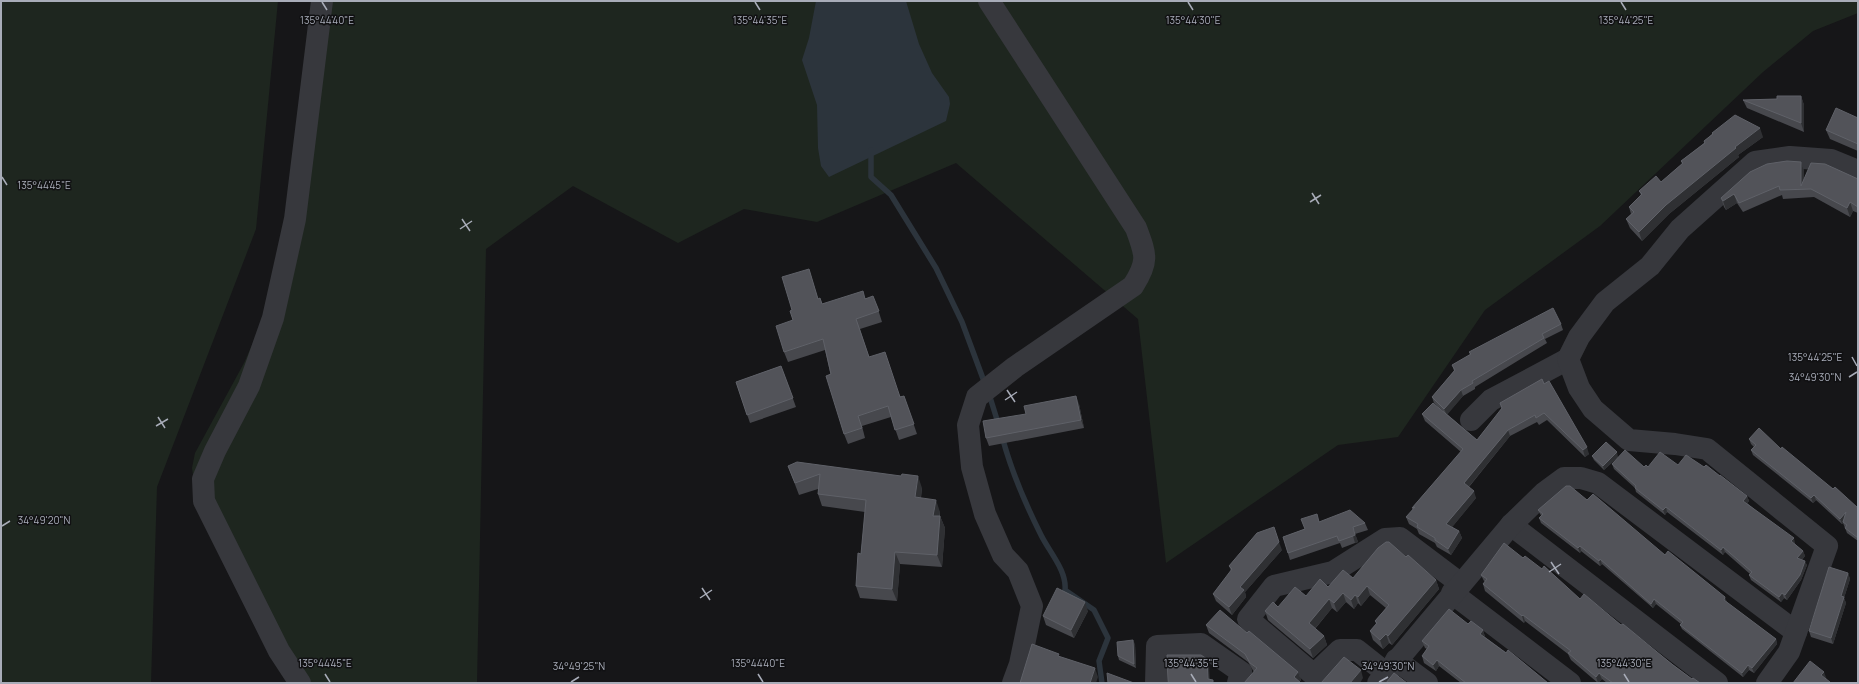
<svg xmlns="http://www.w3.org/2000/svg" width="1859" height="684" viewBox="0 0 1859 684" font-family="Manrope,sans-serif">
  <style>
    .green { fill: #1e261f }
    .water { fill: #2c343c }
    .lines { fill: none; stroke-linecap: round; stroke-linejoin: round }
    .stream { stroke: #2c343c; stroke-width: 5.5 }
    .minor { stroke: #37383d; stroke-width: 22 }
    .wall { fill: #47484d }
    .shaded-wall { fill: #2f3033 }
    .building { fill: #525359; stroke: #5f6168 }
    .ticks { fill: none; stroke: #a8acb8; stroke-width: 1.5 }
    .ticks-label { font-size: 10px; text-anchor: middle; fill: #a8acb8; stroke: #111113; stroke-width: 3; stroke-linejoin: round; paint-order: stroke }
  </style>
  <rect width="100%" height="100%" fill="#161618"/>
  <g class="green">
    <path d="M1 1H278L256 229 157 487 151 683H1Z"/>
    <path d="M313 1H1858V13L1813 31 1763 72 1600 226 1485 310 1398 437 1338 445 1166 563 1138 319 956 163 817 222 744 209 678 243 573 186 486 249 477 683H311L196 497 192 468 195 453 244 363 267 311 282 257Z"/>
  </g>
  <path class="water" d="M816 1H906L919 44 932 73 949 97 950 104 946 121 829 177 821 166 818 148 817 105 802 60 809 38Z"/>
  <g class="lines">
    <g class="stream">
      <path d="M871 150V177L891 195 936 268 962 322 985 384"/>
      <path d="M989 394 999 426"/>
      <path d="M1002 436C1011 471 1025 503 1041 535 1050 553 1067 571 1065 590L1094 610 1108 638 1099 661 1102 683"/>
    </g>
    <g class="minor">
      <path d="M989 1 1136 228C1146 255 1149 261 1133 286L1015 367 977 397 968 425 972 467 985 514 1003 555 1018 571 1032 606 1020 664 1013 683"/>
      <path d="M1471 420 1491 400 1568 359"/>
      <path d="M1511 525 1717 683"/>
      <path d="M1452 593 1570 683"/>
      <path d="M1396 660 1427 683"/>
      <path d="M1386 673 1357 650H1340L1314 675 1248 619 1274 586 1333 572 1385 539 1400 538 1461 584"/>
      <path d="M300 683 279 651 204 501 203 479 215 451 249 386 273 318 295 219 322 1"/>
      <path d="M1156 683 1157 646 1201 644 1241 672 1238 683"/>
      <path d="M1378 683 1511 525 1545 492 1564 478H1581L1598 483 1796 632"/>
      <path d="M1767 683 1789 652 1827 546 1707 449 1675 444 1629 440 1593 409 1579 388 1568 359 1579 337 1605 302 1650 266 1680 229 1755 162 1790 157 1831 160 1858 171"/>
    </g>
  </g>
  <g class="wall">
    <path d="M1801 96 1804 105V132L1747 108 1743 100 1777 99Z"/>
    <path d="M1858 118V151L1830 139 1826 130Z"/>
    <path d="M1712 133 1763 137 1738 155 1739 157 1669 214 1642 241 1630 228 1626 219 1631 214 1629 207 1641 195 1639 191 1661 182 1682 164 1681 161 1704 143V141L1712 134Z"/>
    <path d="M1801 162 1804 171V179H1858V213L1853 211 1850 217 1814 197 1783 199 1782 195 1743 212 1737 203 1726 210 1724 207 1721 198Z"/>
    <path d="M809 269 818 299 820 298 822 304 866 298 877 306 882 322 860 329 869 357 901 397 904 396 917 434 899 440 891 417 862 426 865 438 848 444 844 434 825 350 788 362 784 352 793 320 792 310Z"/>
    <path d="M1561 324 1563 330 1545 339 1547 343 1475 387V389L1463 396 1447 414 1477 440 1502 409 1500 403 1542 379 1589 454 1585 457 1547 420 1539 425 1537 422 1510 436 1469 487 1476 498 1452 527 1459 531 1462 538 1451 555 1437 547 1435 543 1419 534 1417 529 1409 524 1406 517 1413 510 1412 508 1461 452 1425 421 1422 414 1443 411 1434 403 1432 397 1454 371 1452 365 1470 355 1469 352Z"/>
    <path d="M781 366 796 407 750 423 736 382Z"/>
    <path d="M1079 404 1084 428 989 446 986 438 1026 414Z"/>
    <path d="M1749 439 1781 449 1833 489 1858 508V541L1847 533 1843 523 1842 524 1816 500 1813 503 1753 455 1751 450 1754 447 1751 444Z"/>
    <path d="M1592 456 1618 457 1604 470 1594 460Z"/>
    <path d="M1612 464 1644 467 1678 465 1704 467 1720 476 1747 496 1749 501 1747 503 1795 543V544L1803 551 1805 556 1802 560 1807 565 1801 580 1787 600 1784 598 1781 602 1751 580 1749 575 1750 574 1725 552 1723 555 1667 512 1665 515 1636 492 1635 488 1614 469Z"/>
    <path d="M788 466 922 488 921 498 940 512V516L945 528 942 567 900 564 897 601 860 598 856 586 861 554 865 512 822 506 818 494V489L799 495Z"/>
    <path d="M1587 500 1665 555 1727 602V603L1776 639 1777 644 1754 673 1749 670 1743 677 1682 629 1680 625 1681 624 1656 604 1653 608 1602 564 1600 566 1581 551 1580 553 1541 523 1539 518 1542 516 1540 514 1538 510Z"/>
    <path d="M1319 522 1365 523 1368 530 1355 534 1358 542 1355 543 1342 548 1340 543 1290 560 1283 537 1305 529Z"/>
    <path d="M1282 550 1245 592 1246 597 1232 615 1216 601 1213 594 1231 571 1229 566Z"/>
    <path d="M1406 557 1436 580 1439 589 1392 645 1389 643 1383 649 1373 640 1370 631 1376 624 1375 621 1386 608 1370 595 1361 606 1358 603 1354 609 1346 602 1337 612 1332 608 1315 629 1324 636 1327 645 1313 658 1268 620 1265 611 1306 596 1328 587 1353 578Z"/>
    <path d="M1523 558 1542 569 1580 599 1621 625 1692 679 1700 683H1607L1602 679 1598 683 1571 660 1568 654 1525 621 1524 623 1485 591 1483 584 1485 582 1484 581 1481 575Z"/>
    <path d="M1848 573 1850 579 1844 598 1846 603 1833 644 1811 637 1809 631Z"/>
    <path d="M1088 611 1074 638 1046 625 1043 616Z"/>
    <path d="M1468 624 1483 630 1485 637 1548 683H1461L1439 666 1436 671 1424 663 1422 656 1427 649 1425 648 1422 641Z"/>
    <path d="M1206 625 1247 633 1298 672 1301 680 1299 682 1254 672 1248 662 1209 633Z"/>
    <path d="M1135 644 1136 668 1119 660 1118 656Z"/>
  </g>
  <g class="shaded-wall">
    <path d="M1801 96 1804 105V132L1801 123Z"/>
    <path d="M1760 128 1763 137 1738 155 1739 157 1669 214 1642 241 1639 232 1666 205 1735 147Z"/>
    <path d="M1801 162 1804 171V189L1801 186Z"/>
    <path d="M1734 194 1737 203 1726 210 1723 201Z"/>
    <path d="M1850 202 1853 211 1850 217 1847 208Z"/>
    <path d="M1461 390 1463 396 1447 415 1444 409Z"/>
    <path d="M1076 396 1079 404 1084 428 1081 420Z"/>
    <path d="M1508 430 1510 436 1466 490 1464 483Z"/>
    <path d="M1587 447 1589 454 1585 457 1583 450Z"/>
    <path d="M1617 452 1618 457 1604 470 1603 466Z"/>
    <path d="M918 476 922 488 919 509 915 497Z"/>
    <path d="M1474 491 1476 498 1449 531 1446 524Z"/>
    <path d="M1814 495 1816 500 1813 503 1811 498Z"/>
    <path d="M1747 496 1749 501 1745 506 1743 501Z"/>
    <path d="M936 500 940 512 938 528 933 516Z"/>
    <path d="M1666 507 1667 512 1665 515 1663 510Z"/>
    <path d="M1846 512 1843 522V523L1842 524 1840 519Z"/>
    <path d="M940 516 945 528 942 567 937 555Z"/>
    <path d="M1353 527 1358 542 1355 543 1353 536Z"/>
    <path d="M1459 531 1462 538 1451 555 1448 549Z"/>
    <path d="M1794 538 1795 543 1793 546 1791 541Z"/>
    <path d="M1279 542 1282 550 1245 592 1246 597 1232 615 1229 607 1240 587Z"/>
    <path d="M1580 546 1581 551 1580 553 1578 548Z"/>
    <path d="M1723 547 1725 552 1723 555 1721 550Z"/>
    <path d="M1803 551 1805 556 1799 563 1797 558Z"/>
    <path d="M895 552 900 564 897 601 892 589Z"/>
    <path d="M1600 559 1602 564 1600 566 1599 561Z"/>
    <path d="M1805 561 1807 565 1801 580 1787 600 1785 595Z"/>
    <path d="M1848 573 1850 579 1844 598 1846 603 1833 644 1831 638 1841 596Z"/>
    <path d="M1436 580 1439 589 1392 645 1388 636Z"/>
    <path d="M1367 586 1370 595 1361 606 1358 597Z"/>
    <path d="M1343 593 1346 602 1337 612 1334 603Z"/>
    <path d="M1782 593 1784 598 1781 602 1779 597Z"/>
    <path d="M1355 595 1358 603 1354 609 1351 600Z"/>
    <path d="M1725 597 1727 602 1725 605 1724 600Z"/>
    <path d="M1329 599 1332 608 1312 632 1309 623Z"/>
    <path d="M1654 599 1656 604 1653 608 1651 604Z"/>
    <path d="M1085 602 1088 611 1074 638 1071 630Z"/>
    <path d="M1523 615 1525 621 1524 623 1522 616Z"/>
    <path d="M1483 630 1485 637 1483 640 1480 634Z"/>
    <path d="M1386 634 1389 643 1383 649 1380 640Z"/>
    <path d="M1324 636 1327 645 1313 658 1310 649Z"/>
    <path d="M1776 639 1777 644 1754 673 1752 668Z"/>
    <path d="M1133 640 1135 644 1136 668 1134 664Z"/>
    <path d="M1207 659 1209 665 1210 683 1208 679Z"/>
    <path d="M1437 660 1439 666 1436 671 1433 665Z"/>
    <path d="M1748 665 1749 670 1743 677 1742 673Z"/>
    <path d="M1095 668 1098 677 1096 683H1090Z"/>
    <path d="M1361 670 1363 678 1360 683H1350Z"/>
    <path d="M1298 672 1301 680 1299 683 1294 677Z"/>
    <path d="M1824 672 1827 680 1821 675Z"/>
    <path d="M1599 673 1602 679 1598 683 1596 677Z"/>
  </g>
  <g class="building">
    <path d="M1777 96H1801V123L1743 100 1777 99Z"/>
    <path d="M1836 108 1858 118V144L1826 130Z"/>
    <path d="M1735 115 1760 128 1735 147 1736 148 1666 205 1639 232 1626 219 1634 212 1629 207 1642 194 1639 191 1656 176 1661 182 1683 163 1681 161 1705 143 1704 141 1713 134 1712 133Z"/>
    <path d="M1787 161 1801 162V186L1811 163 1825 164 1858 179V207L1850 202 1847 208 1811 189 1780 190 1779 186 1739 203 1734 194 1723 201 1721 198 1750 172 1767 164Z"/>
    <path d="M809 269 818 299 820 298 822 304 863 291 865 299 873 296 879 311 856 319 869 357 885 352 900 397 904 396 914 424 895 430 888 406 858 416 862 428 844 434 826 376 831 374 823 339 784 352 776 326 793 320 790 311 792 310 782 277Z"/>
    <path d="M1553 308 1561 324 1542 334 1544 338 1472 381 1473 383 1461 390 1444 409 1432 397 1455 370 1452 365 1471 354 1469 352Z"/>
    <path d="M781 366 793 398 747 415 736 382Z"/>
    <path d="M1542 379 1544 384 1549 381 1587 447 1583 450 1544 413 1536 418 1535 415 1508 430 1464 483 1474 491 1446 524 1459 531 1448 549 1435 540V538L1417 527 1418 524 1406 517 1415 507 1412 508 1463 449 1422 414 1433 403 1477 440 1502 408 1500 403Z"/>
    <path d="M1076 396 1081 420 986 438 983 421 1026 414 1024 406Z"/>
    <path d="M1759 428 1781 449 1782 447 1833 489 1835 487 1858 508V538L1845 528 1847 525 1843 522 1846 512 1840 519 1814 495 1811 498 1751 450 1756 445 1749 439Z"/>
    <path d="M1606 442 1617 452 1603 466 1592 456Z"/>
    <path d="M1625 450 1644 467 1646 465 1648 467 1660 452 1678 465 1686 455 1704 467 1706 465 1720 476V475L1747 496 1743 501 1794 538 1791 541 1803 551 1797 558 1805 561 1800 575 1785 595 1782 593 1779 597 1749 575 1752 572 1723 547 1721 550 1666 507 1663 510 1635 488 1636 486 1612 464Z"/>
    <path d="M797 462 901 476 902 474 918 476 915 497 936 500 933 516H940L937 555 895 552 892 589 856 586 858 553 861 554 866 500 818 494 820 474 795 483 788 466Z"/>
    <path d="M1566 486H1570L1587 500 1593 494 1665 555 1668 551 1725 597 1724 600 1776 639 1752 668 1748 665 1742 673 1680 625 1683 622 1654 599 1651 604 1600 559 1599 561 1580 546 1578 548 1539 518 1543 514 1538 510Z"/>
    <path d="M1350 510 1365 523 1353 527 1355 535 1353 536 1339 541 1337 536 1288 553 1283 537 1305 529 1301 519 1317 514 1319 522Z"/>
    <path d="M1274 527 1279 542 1240 587 1244 590 1229 607 1213 594 1232 569 1229 566 1257 533Z"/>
    <path d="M1386 542H1389L1406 557 1408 555 1436 580 1388 636 1386 634 1380 640 1370 631 1377 623 1375 621 1389 605 1367 586 1358 597 1355 595 1351 600 1343 593 1334 603 1329 599 1309 623 1324 636 1310 649 1265 611 1273 602 1278 607 1295 587 1306 596 1320 579 1328 587 1343 570 1353 578 1378 548Z"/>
    <path d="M1504 543 1523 558 1525 556 1542 569 1544 566 1580 599 1584 594 1621 625 1623 624 1673 665 1692 679 1693 678 1700 683H1613L1599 673 1596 677 1568 653 1571 651 1523 615 1522 616 1483 584 1487 579 1481 575Z"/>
    <path d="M1829 567 1848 573 1841 596 1844 597 1831 638 1809 631Z"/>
    <path d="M1057 588 1085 602 1071 630 1043 616Z"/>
    <path d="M1449 609 1468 624 1471 621 1483 630 1480 634 1506 653 1508 650 1548 683H1466L1437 660 1433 665 1422 656 1429 646 1422 641Z"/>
    <path d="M1220 610 1247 633 1249 631 1298 672 1294 677 1301 683H1244L1257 668 1250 663 1245 654 1206 625Z"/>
    <path d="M1133 640 1134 664 1118 656 1117 642Z"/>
    <path d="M1032 644 1059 654 1058 656 1095 668 1090 683H1020Z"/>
    <path d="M1167 655H1201L1207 659 1208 679 1213 680V683H1168Z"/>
    <path d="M1344 657 1361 670 1350 683H1321Z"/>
    <path d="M1810 661 1824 672 1821 675 1830 682 1829 683H1793Z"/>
    <path d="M1107 673 1134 683H1108Z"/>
    <path d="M1394 673 1407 683H1386Z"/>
  </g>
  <path class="ticks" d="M322 2 327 10M755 2 760 10M1188 2 1193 10M1621 2 1626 10M2 177 7 185M1312 193 1319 204M1310 202 1321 195M462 219 470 231M460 229 472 221M1852 357 1857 366M1849 377 1857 372M1007 390 1015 402M1005 400 1017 392M158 417 165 428M156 426 168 419M2 526 10 521M1551 562 1559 574M1549 572 1561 564M702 588 710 600M700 598 712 590M325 674 330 682M758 674 763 682M1191 674 1196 682M1624 674 1629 682M571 682 579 677M1379 682 1388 677"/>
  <g class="ticks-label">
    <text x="327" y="24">135°44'40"E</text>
    <text x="760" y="24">135°44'35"E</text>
    <text x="1193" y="24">135°44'30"E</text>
    <text x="1626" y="24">135°44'25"E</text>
    <text x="44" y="189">135°44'45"E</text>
    <text x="1815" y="361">135°44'25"E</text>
    <text x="1815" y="381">34°49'30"N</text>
    <text x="44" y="524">34°49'20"N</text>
    <text x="325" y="667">135°44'45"E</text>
    <text x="758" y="667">135°44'40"E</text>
    <text x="1191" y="667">135°44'35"E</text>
    <text x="1624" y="667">135°44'30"E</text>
    <text x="579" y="670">34°49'25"N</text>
    <text x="1388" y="670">34°49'30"N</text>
  </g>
  <rect width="1859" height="684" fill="none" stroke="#a8acb8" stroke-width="4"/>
</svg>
